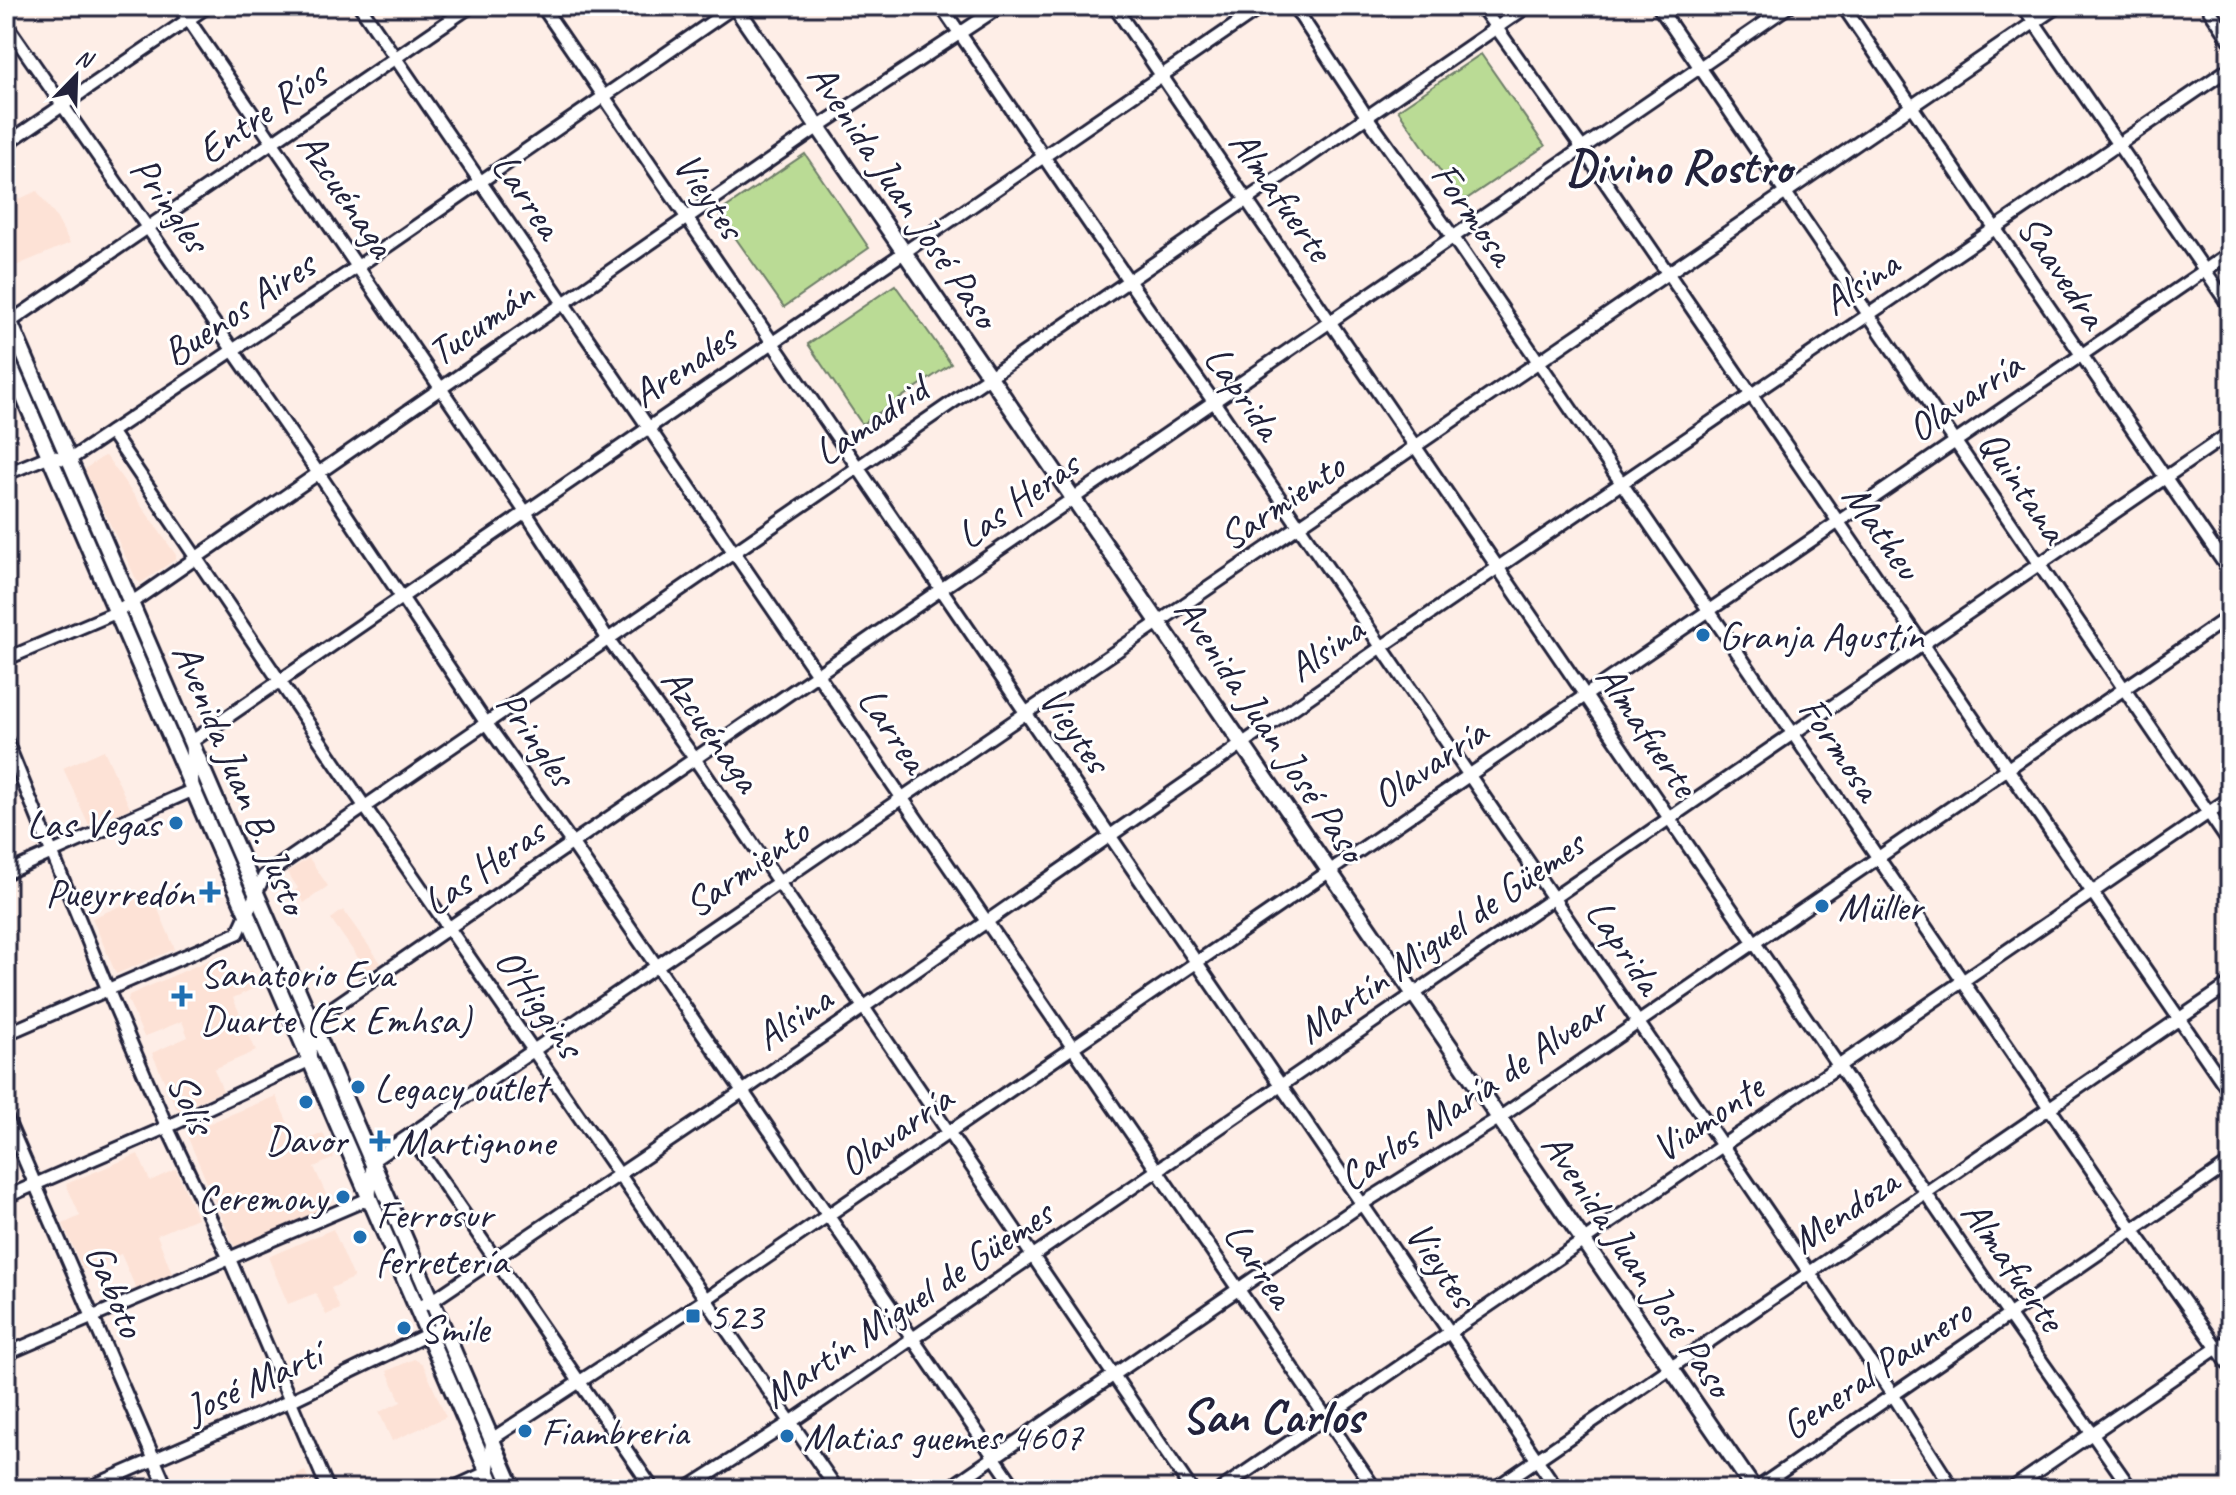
<svg xmlns="http://www.w3.org/2000/svg" width="2236" height="1495" viewBox="0 0 2236 1495" font-family="Caveat,sans-serif">
  <style>
    .built { fill: #fde2d6 }
    .green { fill: #badb95; stroke: #6e7e68; stroke-width: 2 }
    .lines { fill: none; stroke-linecap: round; stroke-linejoin: round }
    .minor-casing { stroke: #22223b; stroke-width: 17 }
    .major-casing { stroke: #22223b; stroke-width: 20 }
    .minor { stroke: #fff; stroke-width: 11 }
    .major { stroke: #fff; stroke-width: 14 }
    .poi-dot { fill: #1f6fb2; stroke: #fff; stroke-width: 3 }
    .labels { text-anchor: middle; stroke-width: 6; stroke-linejoin: round; paint-order: stroke }
    .street-label { font-size: 40px; fill: #22223b; stroke: #fff }
    .poi-label { font-size: 40px; fill: #22223b; stroke: #fff; text-anchor: start }
    .district-label { font-size: 48px; font-weight: bold; fill: #22223b; stroke: #fff }
  </style>
  <rect width="100%" height="100%" fill="#feeee7"/>
  <filter id="ink" filterUnits="userSpaceOnUse"><feTurbulence type="fractalNoise" baseFrequency=".0125" numOctaves="2"/><feDisplacementMap in="SourceGraphic" scale="16" xChannelSelector="R" yChannelSelector="G"/><feConvolveMatrix kernelMatrix="1 2 1 2 8 2 1 2 1" color-interpolation-filters="sRGB"/></filter>
  <g filter="url(#ink)">
    <g class="built">
      <path d="M37 191 56 217 70 243 6 270V205Z"/>
      <path d="M104 456 107 457 176 555V559L141 583 137 581 85 471 86 468Z"/>
      <path d="M104 750 130 808 89 825 63 768Z"/>
      <path d="M309 858 328 886 304 903 295 891 298 888 287 872Z"/>
      <path d="M151 893 175 949 116 974 92 918Z"/>
      <path d="M343 910 381 963 368 972 331 919Z"/>
      <path d="M216 957 227 981 252 970 259 986 233 998 256 1051 214 1069 223 1091 180 1110 176 1108 152 1053 188 1037 182 1021 144 1037 128 1000 129 995Z"/>
      <path d="M276 1096 297 1144 323 1133 334 1158 314 1167 332 1208 239 1248 234 1246 188 1138 190 1131Z"/>
      <path d="M138 1154 150 1181 176 1169 197 1218 157 1235 173 1276 137 1291 121 1254 83 1270 63 1224 80 1216 66 1184Z"/>
      <path d="M333 1229 354 1278 331 1288 340 1309 326 1315 316 1293 288 1304 268 1257Z"/>
      <path d="M414 1359 423 1364 446 1417 392 1441 379 1412 401 1402 387 1371Z"/>
      <path d="M305 1471 313 1489H262L291 1477Z"/>
    </g>
    <g class="green">
      <path d="M1481 54 1545 146 1462 202 1398 110Z"/>
      <path d="M805 154 869 248 784 307 718 213Z"/>
      <path d="M895 285 951 364 862 424 808 344Z"/>
    </g>
    <g class="lines">
      <defs>
        <g id="minor">
          <path d="M179 6 526 513 608 639 695 759 1191 1489"/>
          <path d="M360 6 1375 1489"/>
          <path d="M542 6 1557 1489"/>
          <path d="M941 6C1032 138 1120 272 1214 402L1893 1395 1953 1489"/>
          <path d="M1114 6 2009 1315 2131 1489"/>
          <path d="M1294 6 1367 117 1453 237 2133 1230 2230 1366"/>
          <path d="M1481 6 1582 148 2230 1093"/>
          <path d="M1658 6 2230 844"/>
          <path d="M1843 6 2230 572"/>
          <path d="M2023 6 2230 307"/>
          <path d="M2207 6 2230 40"/>
          <path d="M6 24 319 474 486 723 572 843 1016 1489"/>
          <path d="M6 144 208 6"/>
          <path d="M6 322H10L471 6"/>
          <path d="M6 393 20 387"/>
          <path d="M111 432 365 807 837 1489"/>
          <path d="M6 474 49 456 69 460 357 267 735 6"/>
          <path d="M6 659 117 612 131 603 818 127 1001 6"/>
          <path d="M6 740 108 990 167 1127 229 1258 328 1489"/>
          <path d="M6 873 193 790 191 742 1263 6"/>
          <path d="M6 1034 238 933 264 876 1528 6"/>
          <path d="M6 1117 167 1489"/>
          <path d="M410 1135 653 1489"/>
          <path d="M6 1197 167 1127 310 1060 312 1022 1789 6"/>
          <path d="M417 1308 432 1301 743 1091 1380 648 2230 68"/>
          <path d="M6 1354 370 1198 372 1161 2058 6"/>
          <path d="M86 1489 290 1401 443 1327"/>
          <path d="M451 1489 488 1472 492 1439 706 1299 2230 253"/>
          <path d="M686 1489 791 1422 2230 433"/>
          <path d="M948 1489 1362 1204 1499 1118 2230 616"/>
          <path d="M1221 1489 2230 798"/>
          <path d="M1494 1489 2230 984"/>
          <path d="M1756 1489 2230 1163"/>
          <path d="M2011 1489 2230 1339"/>
        </g>
        <g id="major">
          <path d="M735 6 1754 1489"/>
          <path d="M6 313 513 1489"/>
          <path d="M6 356 495 1489"/>
        </g>
      </defs>
      <use href="#minor" class="minor-casing"/>
      <use href="#major" class="major-casing"/>
      <use href="#minor" class="minor"/>
      <use href="#major" class="major"/>
    </g>
  </g>
  <g class="poi-dot">
    <circle cx="1703" cy="635" r="8"/>
    <circle cx="176" cy="823" r="8"/>
    <path d="M206 880h8v8h8v8h-8v8h-8v-8h-8v-8h8z"/>
    <circle cx="1822" cy="906" r="8"/>
    <path d="M178 984h8v8h8v8h-8v8h-8v-8h-8v-8h8z"/>
    <circle cx="358" cy="1087" r="8"/>
    <circle cx="306" cy="1102" r="8"/>
    <path d="M376 1129h8v8h8v8h-8v8h-8v-8h-8v-8h8z"/>
    <circle cx="343" cy="1197" r="8"/>
    <circle cx="360" cy="1237" r="8"/>
    <rect x="685" y="1308" width="16" height="16" rx="4"/>
    <circle cx="404" cy="1328" r="8"/>
    <circle cx="525" cy="1431" r="8"/>
    <circle cx="787" cy="1436" r="8"/>
  </g>
  <g class="labels">
    <g class="street-label">
      <text transform="translate(261 112) rotate(-35)" y="14">Entre Ríos</text>
      <text transform="translate(347 194) rotate(56)" y="14">Azcuénaga</text>
      <text transform="translate(528 195) rotate(56)" y="14">Larrea</text>
      <text transform="translate(710 195) rotate(56)" y="14">Vieytes</text>
      <text transform="translate(904 195) rotate(56)" y="14">Avenida Juan José Paso</text>
      <text transform="translate(1282 195) rotate(55)" y="14">Almafuerte</text>
      <text transform="translate(171 204) rotate(55)" y="14">Pringles</text>
      <text transform="translate(1474 213) rotate(55)" y="14">Formosa</text>
      <text transform="translate(2063 271) rotate(56)" y="14">Saavedra</text>
      <text transform="translate(1860 282) rotate(-34)" y="14">Alsina</text>
      <text transform="translate(238 308) rotate(-34)" y="14">Buenos Aires</text>
      <text transform="translate(480 322) rotate(-35)" y="14">Tucumán</text>
      <text transform="translate(683 365) rotate(-34)" y="14">Arenales</text>
      <text transform="translate(1244 392) rotate(55)" y="14">Laprida</text>
      <text transform="translate(1964 396) rotate(-34)" y="14">Olavarría</text>
      <text transform="translate(870 420) rotate(-34)" y="14">Lamadrid</text>
      <text transform="translate(2024 486) rotate(56)" y="14">Quintana</text>
      <text transform="translate(1017 499) rotate(-35)" y="14">Las Heras</text>
      <text transform="translate(1281 501) rotate(-34)" y="14">Sarmiento</text>
      <text transform="translate(1883 531) rotate(55)" y="14">Matheu</text>
      <text transform="translate(1325 648) rotate(-35)" y="14">Alsina</text>
      <text transform="translate(712 729) rotate(55)" y="14">Azcuénaga</text>
      <text transform="translate(894 729) rotate(56)" y="14">Larrea</text>
      <text transform="translate(1076 729) rotate(55)" y="14">Vieytes</text>
      <text transform="translate(1271 729) rotate(56)" y="14">Avenida Juan José Paso</text>
      <text transform="translate(1648 730) rotate(56)" y="14">Almafuerte</text>
      <text transform="translate(537 738) rotate(55)" y="14">Pringles</text>
      <text transform="translate(1841 748) rotate(56)" y="14">Formosa</text>
      <text transform="translate(1429 763) rotate(-34)" y="14">Olavarría</text>
      <text transform="translate(241 778) rotate(67)" y="14">Avenida Juan B. Justo</text>
      <text transform="translate(483 866) rotate(-35)" y="14">Las Heras</text>
      <text transform="translate(746 867) rotate(-35)" y="14">Sarmiento</text>
      <text transform="translate(1440 936) rotate(-35)" y="14">Martín Miguel de Güemes</text>
      <text transform="translate(1625 946) rotate(56)" y="14">Laprida</text>
      <text transform="translate(540 1002) rotate(55)" y="14">O'Higgins</text>
      <text transform="translate(793 1017) rotate(-34)" y="14">Alsina</text>
      <text transform="translate(1472 1093) rotate(-34)" y="14">Carlos María de Alvear</text>
      <text transform="translate(192 1103) rotate(66)" y="14">Solís</text>
      <text transform="translate(1707 1117) rotate(-34)" y="14">Viamonte</text>
      <text transform="translate(895 1130) rotate(-35)" y="14">Olavarría</text>
      <text transform="translate(1844 1210) rotate(-34)" y="14">Mendoza</text>
      <text transform="translate(1260 1264) rotate(56)" y="14">Larrea</text>
      <text transform="translate(1442 1264) rotate(56)" y="14">Vieytes</text>
      <text transform="translate(1638 1264) rotate(56)" y="14">Avenida Juan José Paso</text>
      <text transform="translate(2014 1265) rotate(55)" y="14">Almafuerte</text>
      <text transform="translate(116 1290) rotate(67)" y="14">Gaboto</text>
      <text transform="translate(907 1303) rotate(-34)" y="14">Martín Miguel de Güemes</text>
      <text transform="translate(1876 1368) rotate(-34)" y="14">General Paunero</text>
      <text transform="translate(253 1381) rotate(-24)" y="14">José Martí</text>
    </g>
    <g class="poi-label">
      <text x="1719" y="649">Granja Agustín</text>
      <text x="160" y="837" text-anchor="end">Las Vegas</text>
      <text x="194" y="906" text-anchor="end">Pueyrredón</text>
      <text x="1838" y="920">Müller</text>
      <text x="200" y="987">Sanatorio Eva<tspan x="200" dy="46">Duarte (Ex Emhsa)</tspan></text>
      <text x="374" y="1101">Legacy outlet</text>
      <text x="306" y="1153" text-anchor="middle">Davor</text>
      <text x="396" y="1155">Martignone</text>
      <text x="327" y="1211" text-anchor="end">Ceremony</text>
      <text x="376" y="1228">Ferrosur<tspan x="376" dy="46">ferretería</tspan></text>
      <text x="709" y="1330">523</text>
      <text x="420" y="1342">Smile</text>
      <text x="541" y="1445">Fiambreria</text>
      <text x="803" y="1450">Matias guemes 4607</text>
    </g>
    <g class="district-label">
      <text x="1679" y="183">Divino Rostro</text>
      <text x="1272" y="1432">San Carlos</text>
    </g>
  </g>
  <rect width="2236" height="1495" fill="none" stroke="#fff" stroke-width="32"/>
  <rect x="16" y="16" width="2204" height="1463" fill="none" stroke="#22223b" stroke-width="3" filter="url(#ink)"/>
  <g transform="translate(76 76) rotate(23)" stroke="#ffffff" stroke-width="6" paint-order="stroke">
  <path d="M0-6L14 30L0 20L-14 30Z" fill="#22223b"/>
  <text y="-12" font-size="22" font-weight="bold" text-anchor="middle" fill="#22223b">N</text>
  </g>
</svg>
